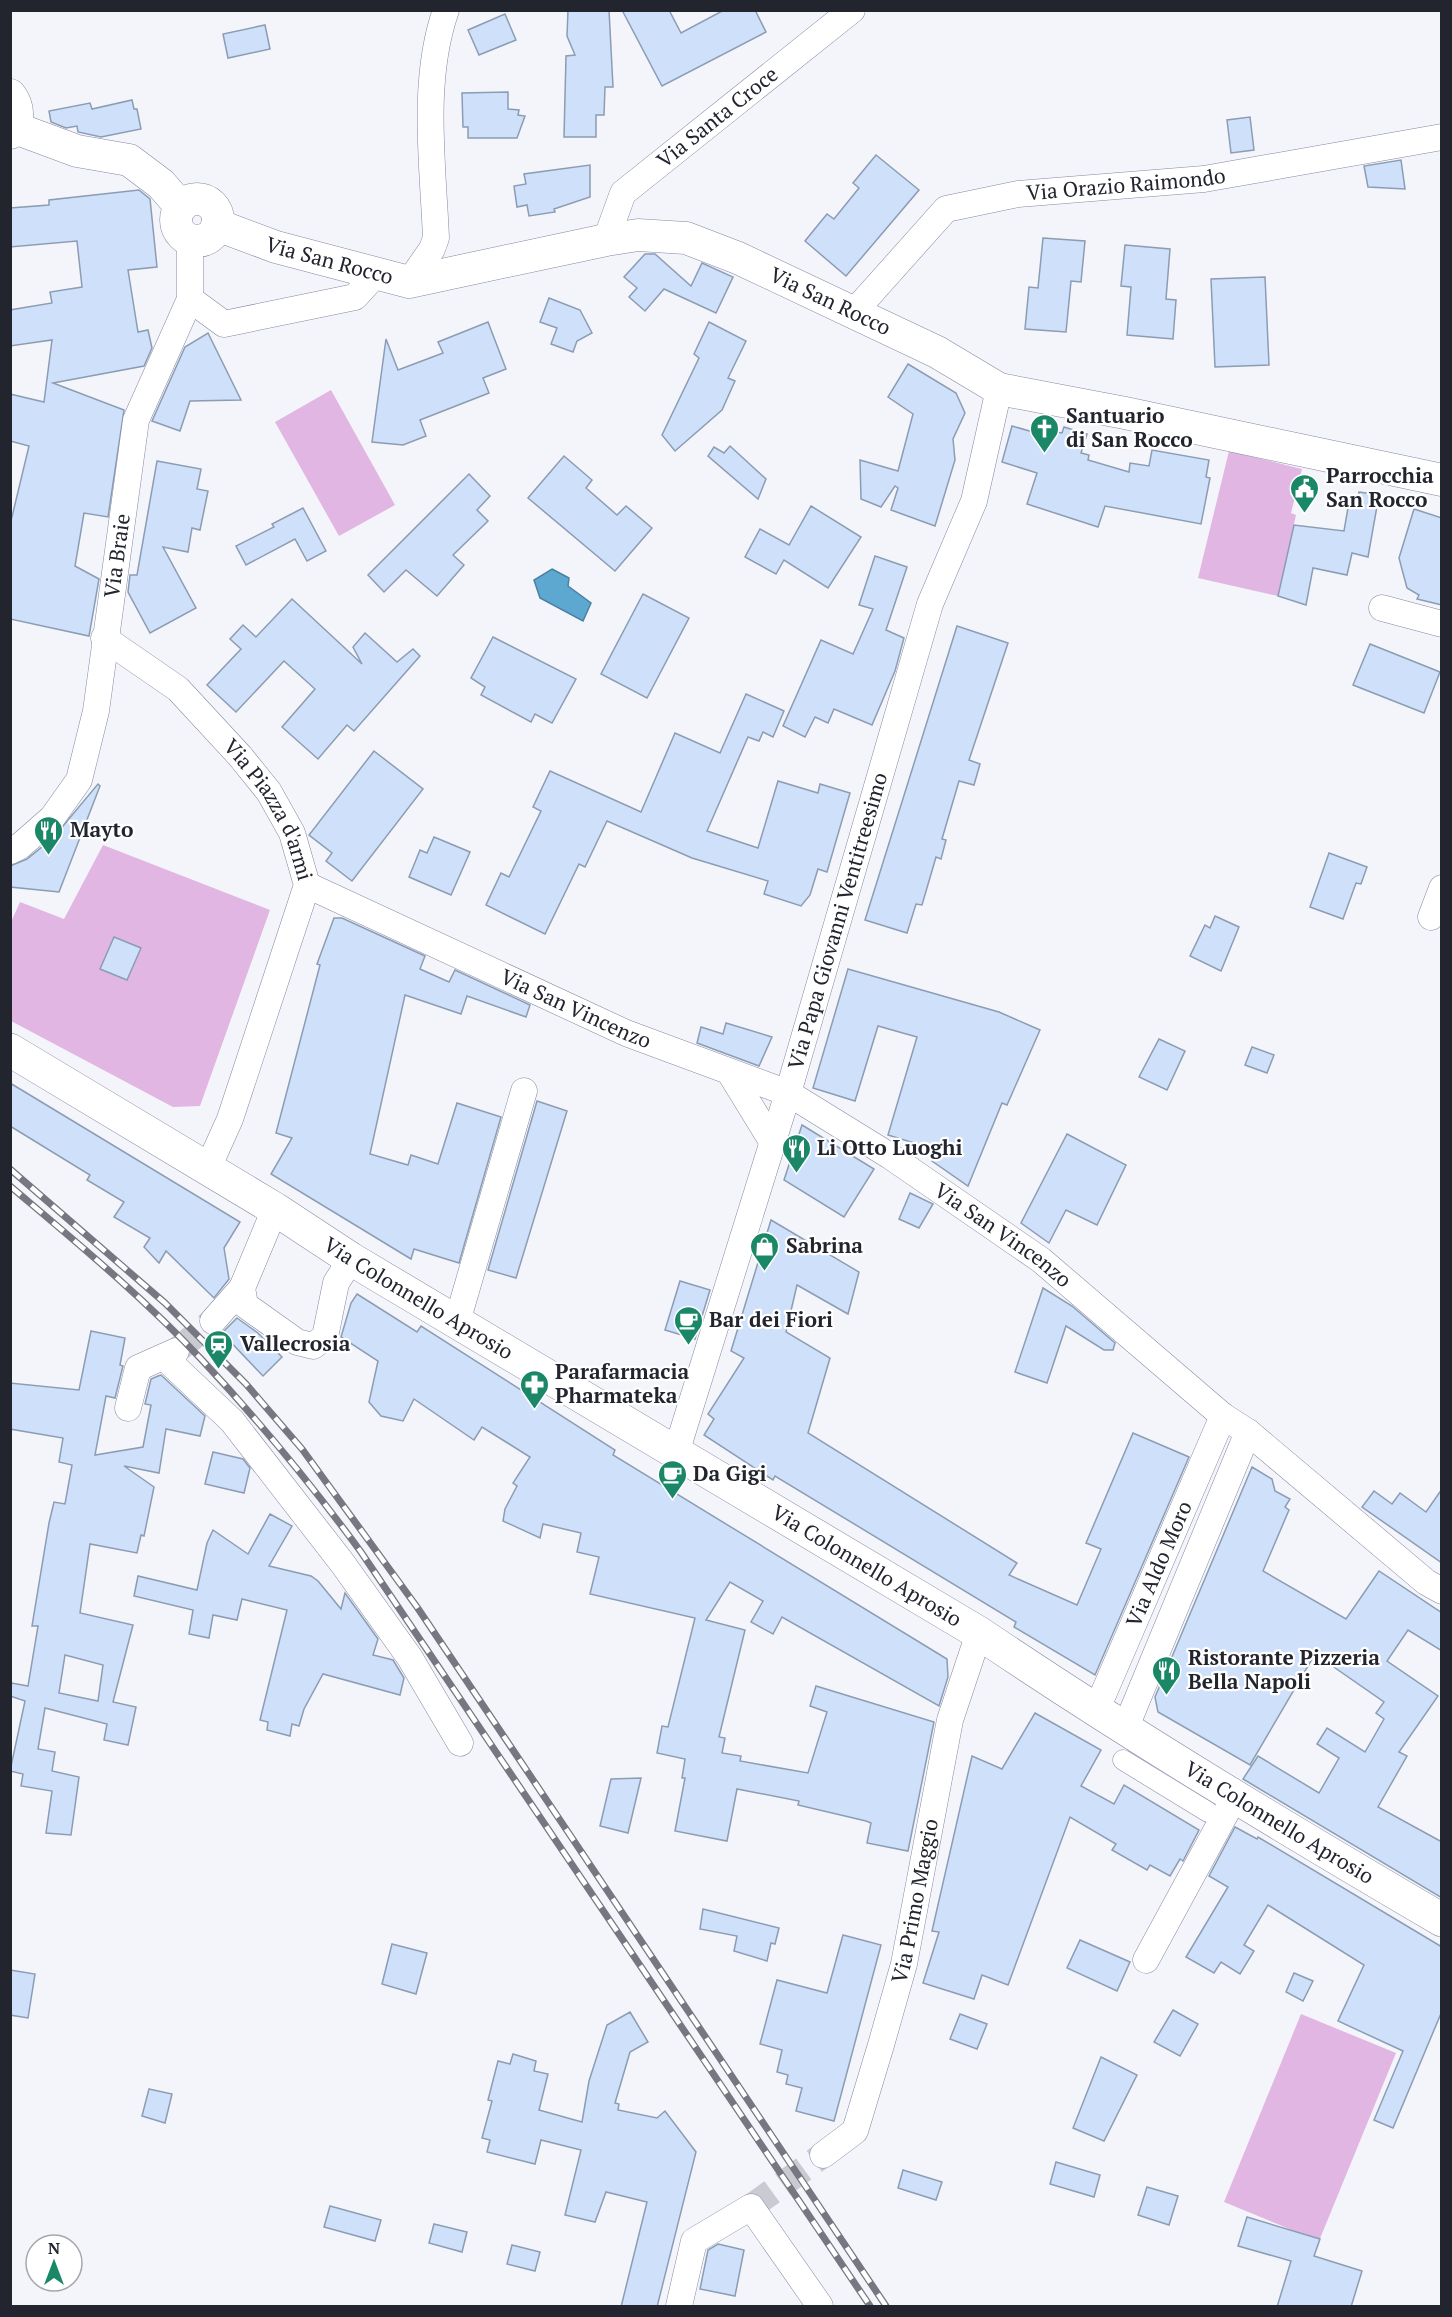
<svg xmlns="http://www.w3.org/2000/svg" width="1452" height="2317" viewBox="0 0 1452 2317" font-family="'PT Serif',serif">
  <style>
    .green { fill: #e1b6e2 }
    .water { fill: #5ca8d1; stroke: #4b80a0; stroke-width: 1.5 }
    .building { fill: #cfe1fa; stroke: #8b9cb3; stroke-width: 1.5; fill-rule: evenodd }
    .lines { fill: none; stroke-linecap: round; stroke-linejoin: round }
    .minor-tunnel { stroke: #cacbd2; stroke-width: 26; stroke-dasharray: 26 13; stroke-linecap: butt }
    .pedestrian-casing { stroke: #8588a2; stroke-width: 21 }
    .minor-casing { stroke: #8588a2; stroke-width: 27 }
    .tertiary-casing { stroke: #8588a2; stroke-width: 33 }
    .primary-casing { stroke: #8588a2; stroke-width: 34 }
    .pedestrian { stroke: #fff; stroke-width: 20 }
    .minor { stroke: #fff; stroke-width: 26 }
    .tertiary { stroke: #fff; stroke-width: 32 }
    .primary { stroke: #fff; stroke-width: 33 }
    .rail-casing { stroke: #767780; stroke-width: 7 }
    .rail { stroke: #fff; stroke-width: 4.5; stroke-dasharray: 14; stroke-linecap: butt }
    .labels { text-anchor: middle; stroke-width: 4.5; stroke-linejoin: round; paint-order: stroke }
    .street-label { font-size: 21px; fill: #22242e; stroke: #fff }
    .poi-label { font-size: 21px; font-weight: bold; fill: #22242e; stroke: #fff; text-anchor: start }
  </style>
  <rect width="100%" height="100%" fill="#f4f5fb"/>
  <g class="green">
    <path d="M331 390 395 505 339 536 275 422Z"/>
    <path d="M1229 451 1302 469 1291 513 1296 515 1278 596 1198 578Z"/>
    <path d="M103 845 270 910 200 1106 173 1107 11 1021V922L20 902 64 919Z"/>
    <path d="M1301 2014 1396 2053 1319 2241 1224 2202Z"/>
  </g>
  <path class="water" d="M552 569 569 578 568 586 591 603 583 621 540 598 534 580Z"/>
  <g class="building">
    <path d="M568 10H609L613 87H605L604 115H596V137H564L566 56 575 55 567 36Z"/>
    <path d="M622 10H669L681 33 724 10H755L766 32 662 86Z"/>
    <path d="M505 14 516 40 479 55 468 30Z"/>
    <path d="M265 25 270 49 228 58 223 34Z"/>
    <path d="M508 92V109L519 110 518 115 525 116 517 138H468V127H463L462 93Z"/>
    <path d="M132 100 134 109H137L141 129 101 137 78 132 77 126 66 128 51 122 49 111 90 103 92 109Z"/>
    <path d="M1250 117 1254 150 1231 153 1227 120Z"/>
    <path d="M876 155 919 190 846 276 805 241 827 214 834 219 859 188 853 183Z"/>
    <path d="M1401 160 1405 189 1368 187 1364 166Z"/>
    <path d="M590 165V197L554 209 555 212 529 216 527 205 517 207 514 186 526 184 524 174Z"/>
    <path d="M139 190 150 199 157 267 128 270 138 332 148 330 152 348 144 366 53 383 124 410 108 517 84 513 75 566 99 579 89 636 10 619V525L29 446 10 441V394L44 402 52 340 10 346V310L52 303 50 292 82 287 77 241 10 247V208L49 205V200Z"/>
    <path d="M1043 238 1085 241 1081 282 1071 281 1066 332 1025 329 1029 287 1038 288Z"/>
    <path d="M1125 245 1170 249 1166 299 1176 300 1173 339 1127 335 1131 287 1121 286Z"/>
    <path d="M645 254H655L691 286 702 263 733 277 716 313 664 289 645 311 629 297 637 288 624 277Z"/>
    <path d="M1265 277 1269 365 1215 367 1211 279Z"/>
    <path d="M549 298 580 310 592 333 577 341 573 352 551 344 557 328 540 322Z"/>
    <path d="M488 322 506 369 483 378 489 393 420 420 426 436 403 445 372 442 386 339 398 370 443 353 438 342Z"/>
    <path d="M709 322 746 341 728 378 735 381 722 410 675 451 662 435 699 358 694 354Z"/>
    <path d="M208 333 241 400 190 401 180 431 152 421 185 347Z"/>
    <path d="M908 364 956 393 965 413 953 439 955 460 935 526 891 510 898 488 895 486 881 507 861 499 860 460 898 471 913 414 888 397Z"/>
    <path d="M1012 426 1054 438 1056 432 1062 433 1064 427 1087 434 1081 453 1089 455 1088 460 1129 472 1130 463 1149 466 1152 450 1209 460 1206 477 1210 478 1201 524 1105 506 1098 527 1027 504 1037 473 1002 462Z"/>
    <path d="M730 446 766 479 758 499 708 456 714 447 724 453Z"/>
    <path d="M564 456 592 480 586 488 617 515 626 506 652 528 615 571 528 498Z"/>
    <path d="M157 461 201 469 197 489 208 491 200 530 192 528 188 552 163 547 196 608 150 633 128 592 130 575H137Z"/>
    <path d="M469 474 490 496 477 510 488 521 453 555 464 565 437 596 406 570 384 592 368 575Z"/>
    <path d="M1359 492 1379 495 1368 557 1352 553 1347 575 1313 568 1306 605 1278 596 1294 525 1344 531 1349 502 1356 506Z"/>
    <path d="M811 506 861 537 828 588 784 560 776 574 745 557 760 529 789 545Z"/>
    <path d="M303 508 326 551 307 561 295 539 246 565 236 546 274 527 272 524Z"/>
    <path d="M1414 509 1442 518V605L1417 599 1419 595 1407 588 1399 558Z"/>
    <path d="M875 556 907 567 886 630 904 638 895 671 872 725 834 709 828 723 815 717 805 737 783 726 821 640 853 654 873 609 859 605Z"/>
    <path d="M643 594 689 618 647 698 601 674Z"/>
    <path d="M292 599 362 664 353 647 365 633 397 662 413 649 420 656 354 731 347 725 318 759 282 727 315 689 284 661 236 712 207 685 241 649 230 639 243 625 256 637Z"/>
    <path d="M957 626 1008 643 969 760 980 764 974 785 959 781 942 839 946 840 941 859 936 857 922 905 916 904 907 933 865 920Z"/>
    <path d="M493 637 576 679 552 723 535 714 531 722 481 695 485 687 471 678Z"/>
    <path d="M1370 644 1440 672 1424 713 1353 685Z"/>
    <path d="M746 694 784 711 773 737 763 732 759 741 748 737 707 831 758 848 778 781 818 793 820 784 850 793 827 872 818 869 810 895 801 906 764 894 768 881 692 858 607 821 585 867 579 864 545 934 486 905 501 873 509 877 541 811 533 807 550 771 641 812 675 733 720 753Z"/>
    <path d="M374 751 423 789 352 881 326 861 332 853 309 835Z"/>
    <path d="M98 784 100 786 59 892 10 887V866L27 859 53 838Z"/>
    <path d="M434 837 470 852 451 895 409 877 420 850 427 853Z"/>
    <path d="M1329 853 1367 867 1361 884 1356 883 1343 919 1310 907Z"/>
    <path d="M1215 916 1239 927 1221 971 1190 956 1205 925 1210 928Z"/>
    <path d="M334 918H342L425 956 420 969 449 982 455 970 530 1005 526 1017 467 996 461 1014 405 995 370 1154 408 1165 411 1155 438 1164 457 1103 501 1117 459 1263 414 1249 411 1259 271 1174 292 1138 276 1133 320 965 317 964Z"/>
    <path d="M114 937 141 948 127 980 100 969Z"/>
    <path d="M848 969 999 1012 1040 1030 1007 1105 1002 1103 968 1186 932 1161 937 1150 888 1135 917 1037 878 1026 855 1101 813 1088Z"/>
    <path d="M726 1023 772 1037 759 1066 697 1043 701 1027 723 1034Z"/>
    <path d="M1159 1039 1185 1051 1167 1090 1139 1077Z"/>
    <path d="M1252 1047 1274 1055 1267 1073 1245 1065Z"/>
    <path d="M10 1083 240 1222 224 1248 229 1279 214 1298 166 1251 159 1263 144 1247 150 1238 114 1217 124 1202 87 1180 90 1175 10 1126Z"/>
    <path d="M537 1101 567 1111 516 1278 488 1270Z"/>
    <path d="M802 1125 874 1169 844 1217 784 1180Z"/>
    <path d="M1067 1134 1126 1165 1097 1225 1066 1210 1049 1243 1021 1223Z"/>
    <path d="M910 1193 933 1204 919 1228 899 1219Z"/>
    <path d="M771 1220 859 1272 848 1314 797 1285 786 1332 830 1358 808 1433 1017 1563 1009 1575 1077 1605 1101 1549 1086 1543 1133 1433 1189 1457 1095 1675 1014 1627 1016 1622 775 1476 773 1480 704 1435 714 1419 708 1414 744 1358 731 1351Z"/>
    <path d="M680 1281 710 1290 695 1339 665 1330Z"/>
    <path d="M1043 1288 1072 1306 1115 1343 1113 1350H1104L1066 1326 1047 1383 1015 1372Z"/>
    <path d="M357 1294 417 1332 421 1326 615 1450 613 1455 947 1659 948 1677 939 1706 782 1617 773 1634 751 1622 763 1601 730 1582 706 1620 745 1630 719 1737 725 1738 722 1753 741 1756 740 1761 808 1773 827 1712 810 1706 816 1686 934 1722 908 1851 867 1843 871 1823 866 1821 798 1805 799 1801 737 1789 727 1841 675 1831 685 1778H682L685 1759 657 1753 662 1726 668 1727 695 1618 590 1594 599 1557 577 1552 581 1533 543 1524 540 1538 503 1521 505 1509 517 1486 513 1483 530 1457 482 1427 474 1440 414 1399 403 1421 381 1416 369 1402 378 1361 341 1337 351 1303Z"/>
    <path d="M237 1318 258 1333 282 1357 263 1376 222 1333Z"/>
    <path d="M91 1331 125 1338 120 1365 123 1366 115 1398 106 1396 95 1455 143 1447 151 1405 145 1404 151 1379 158 1376 161 1375 205 1416 200 1436 166 1429 159 1473 124 1466 154 1487 144 1536 141 1535 137 1553 90 1544 80 1613 133 1625 113 1702 136 1707 128 1745 104 1740 107 1724 45 1708 38 1749 55 1752 52 1771 79 1777 71 1835 46 1833 52 1791 21 1786 23 1774 10 1771 25 1701 10 1696V1690L12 1683 28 1686 38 1626H32L49 1523 54 1502 65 1504 72 1465 59 1462 63 1438 10 1429V1383L79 1390ZM65 1655 103 1665 98 1701 59 1693Z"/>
    <path d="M213 1452 243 1459 250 1468 244 1493 205 1484Z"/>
    <path d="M1252 1467 1272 1479 1275 1491 1290 1499 1285 1507 1289 1510 1263 1571 1346 1619 1379 1571 1442 1613V1651L1408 1630 1387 1661 1438 1696 1399 1752 1407 1756 1378 1807 1442 1842V1898L1243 1779 1258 1756 1319 1793 1339 1758 1317 1744 1327 1728 1365 1752 1384 1719 1376 1713 1384 1702 1315 1654 1250 1765 1158 1712 1155 1697Z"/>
    <path d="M1442 1489V1563L1362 1507 1374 1491 1392 1504 1400 1493 1426 1512Z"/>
    <path d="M270 1514 292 1526 269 1566 311 1576 318 1581 341 1609 345 1593 378 1639 373 1655 393 1660 404 1678 400 1695 323 1674 304 1709 299 1726 292 1724 290 1736 267 1730 268 1722 260 1720 287 1610 242 1599 237 1620 213 1615 209 1638 189 1634 193 1610 134 1596 138 1576 197 1590 207 1543 213 1530 248 1554Z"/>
    <path d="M1035 1713 1101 1750 1081 1786 1114 1804 1124 1785 1199 1830 1183 1861 1180 1859 1170 1876 1150 1865 1147 1870 1112 1850 1116 1844 1070 1817 1008 1985 982 1975 974 1999 923 1983 939 1932 932 1931 972 1756 1002 1769Z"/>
    <path d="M641 1778 628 1833 600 1826 611 1779Z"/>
    <path d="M1235 1827 1257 1839 1258 1837 1442 1947V2011L1393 2128 1374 2120 1403 2051 1338 2021 1364 1965 1268 1905 1244 1945 1254 1951 1240 1974 1221 1962 1214 1973 1186 1957 1228 1887 1209 1876Z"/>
    <path d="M703 1909 779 1928 775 1944 771 1943 767 1961 734 1951 737 1936 700 1929Z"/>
    <path d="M843 1935 881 1945 834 2121 796 2111 802 2088 786 2084 788 2075 777 2072 782 2050 760 2044 777 1980 827 1993Z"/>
    <path d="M1080 1940 1130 1962 1117 1991 1067 1968Z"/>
    <path d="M392 1944 427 1953 416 1994 382 1984Z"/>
    <path d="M10 1970 35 1974 28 2018 10 2015Z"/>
    <path d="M1294 1973 1313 1981 1303 2001 1286 1992Z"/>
    <path d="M1173 2010 1198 2024 1180 2056 1154 2042Z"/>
    <path d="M630 2012 648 2042 630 2052 615 2103 619 2104 618 2110 657 2118 665 2111 696 2152 657 2307H621L647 2202 606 2192 595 2222 565 2215 581 2150 541 2140 535 2164 487 2152 490 2140 482 2138 492 2101 488 2100 498 2061 510 2064 513 2054 536 2061 534 2071 548 2074 539 2110 582 2122 589 2081 607 2025Z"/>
    <path d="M960 2014 987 2024 977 2049 950 2039Z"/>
    <path d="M1101 2057 1137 2075 1104 2141 1073 2128Z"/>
    <path d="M149 2089 172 2094 165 2123 142 2116Z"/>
    <path d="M1056 2162 1100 2175 1094 2197 1050 2184Z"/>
    <path d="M903 2170 942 2182 936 2200 898 2188Z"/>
    <path d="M1147 2187 1178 2196 1169 2225 1138 2215Z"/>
    <path d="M330 2206 381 2220 375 2241 324 2227Z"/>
    <path d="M1247 2217 1320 2239 1314 2256 1362 2271 1351 2307H1277L1291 2261 1238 2246Z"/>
    <path d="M434 2224 467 2232 462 2252 429 2243Z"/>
    <path d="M718 2244 744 2250 735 2296 700 2289 708 2250Z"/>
    <path d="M512 2245 540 2252 535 2271 507 2264Z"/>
  </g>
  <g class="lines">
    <g class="minor-tunnel">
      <path d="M176 1351 213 1321"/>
      <path d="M751 2207 823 2155"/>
    </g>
    <defs>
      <path id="pedestrian" d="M1123 1760 1208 1812"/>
      <g id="minor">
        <path id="s1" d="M606 240 623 193 852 10"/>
        <path d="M409 282 432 249 436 238C433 165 421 81 446 10"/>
        <path d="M190 299 224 324 355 297 375 275"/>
        <path id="s2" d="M854 312 946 209 1018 194 1204 179 1442 137"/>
        <path d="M1382 608 1442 624"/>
        <path id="s3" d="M104 638 178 689 240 756 269 792 292 833 307 885 230 1119 208 1168"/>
        <path id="s4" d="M10 851 20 846 52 818 79 780 96 711 136 420 190 299V240"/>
        <path id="s5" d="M307 885 626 1033 788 1093 890 1156 1041 1260 1223 1416 1248 1432 1426 1582 1442 1591"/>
        <path d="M1431 917 1442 888"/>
        <path d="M730 1073 773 1143"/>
        <path d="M275 1209 242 1288 245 1305 297 1342 313 1346 325 1337 336 1283 351 1259"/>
        <path d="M213 1321 242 1288"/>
        <path d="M457 1322 524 1091"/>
        <path d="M164 1357 232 1421 343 1564 410 1658 460 1743"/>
        <path d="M128 1408 138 1368 176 1351"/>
        <path id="s6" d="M676 1453 788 1093 930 604 974 501 999 389"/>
        <path id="s7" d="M1096 1711 1223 1416"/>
        <path d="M1125 1729 1248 1432"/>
        <path d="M1146 1960 1234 1798"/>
        <path id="s8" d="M823 2155 855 2131 881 2045 904 1964 950 1720 979 1633"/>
        <path d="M679 2306 694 2241 751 2207 820 2306"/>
      </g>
      <g id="tertiary">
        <path d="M10 95C19 106 20 122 10 133"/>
        <path d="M15 128 77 151 129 160 161 184 181 207"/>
        <circle cx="197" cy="220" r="21"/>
        <path id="s9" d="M217 225 276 247 409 282 606 240 638 235 686 238 738 258 937 352 999 389 1125 413 1442 480"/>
      </g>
      <g id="primary">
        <path id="s10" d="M10 1050 275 1209 351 1259 979 1633C1130 1735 1285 1828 1442 1920"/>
      </g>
    </defs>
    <use href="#pedestrian" class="pedestrian-casing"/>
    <use href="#minor" class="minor-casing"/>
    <use href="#tertiary" class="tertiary-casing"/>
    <use href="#primary" class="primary-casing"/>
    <use href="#pedestrian" class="pedestrian"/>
    <use href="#minor" class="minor"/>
    <use href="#tertiary" class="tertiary"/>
    <use href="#primary" class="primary"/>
    <defs>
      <g id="rail">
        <path d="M10 1169 165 1303 246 1384 302 1449 417 1607 886 2306"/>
        <path d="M10 1186C76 1242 143 1297 202 1360 259 1421 312 1485 361 1552L870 2306"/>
      </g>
    </defs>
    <use href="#rail" class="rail-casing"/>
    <use href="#rail" class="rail"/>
  </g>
  <defs>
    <symbol id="church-pin" viewBox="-11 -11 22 30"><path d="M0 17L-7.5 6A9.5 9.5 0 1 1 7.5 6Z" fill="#1a8867" stroke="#fff"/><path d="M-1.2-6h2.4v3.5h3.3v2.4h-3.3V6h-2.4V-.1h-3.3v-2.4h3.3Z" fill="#fff"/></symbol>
    <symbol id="civic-pin" viewBox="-11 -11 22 30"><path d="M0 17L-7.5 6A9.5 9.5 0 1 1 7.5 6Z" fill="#1a8867" stroke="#fff"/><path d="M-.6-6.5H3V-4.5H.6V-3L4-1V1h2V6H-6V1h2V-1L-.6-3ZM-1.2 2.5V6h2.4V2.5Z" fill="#fff"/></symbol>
    <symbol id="restaurant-pin" viewBox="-11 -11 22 30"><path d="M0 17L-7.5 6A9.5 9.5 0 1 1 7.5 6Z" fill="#1a8867" stroke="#fff"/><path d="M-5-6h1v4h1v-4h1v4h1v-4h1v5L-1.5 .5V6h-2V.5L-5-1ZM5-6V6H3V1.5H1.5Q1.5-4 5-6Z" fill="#fff"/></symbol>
    <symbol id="shop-pin" viewBox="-11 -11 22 30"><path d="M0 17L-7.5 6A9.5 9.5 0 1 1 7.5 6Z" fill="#1a8867" stroke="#fff"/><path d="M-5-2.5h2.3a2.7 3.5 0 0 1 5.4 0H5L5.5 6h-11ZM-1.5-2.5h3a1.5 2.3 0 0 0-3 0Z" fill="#fff"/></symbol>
    <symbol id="cafe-pin" viewBox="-11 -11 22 30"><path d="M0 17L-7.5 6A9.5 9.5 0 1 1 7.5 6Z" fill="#1a8867" stroke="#fff"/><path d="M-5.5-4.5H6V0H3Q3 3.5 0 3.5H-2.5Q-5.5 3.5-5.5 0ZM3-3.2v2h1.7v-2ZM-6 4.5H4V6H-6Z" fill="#fff"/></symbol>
    <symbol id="station-pin" viewBox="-11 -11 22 30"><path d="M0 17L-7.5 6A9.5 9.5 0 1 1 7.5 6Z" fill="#1a8867" stroke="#fff"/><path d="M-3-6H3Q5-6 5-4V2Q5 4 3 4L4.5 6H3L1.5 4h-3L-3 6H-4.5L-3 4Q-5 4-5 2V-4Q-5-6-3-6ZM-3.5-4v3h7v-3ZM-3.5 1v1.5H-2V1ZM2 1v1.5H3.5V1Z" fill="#fff"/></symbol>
    <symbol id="pharmacy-pin" viewBox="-11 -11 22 30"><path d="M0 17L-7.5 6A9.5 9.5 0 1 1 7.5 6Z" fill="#1a8867" stroke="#fff"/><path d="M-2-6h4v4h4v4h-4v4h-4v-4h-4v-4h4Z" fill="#fff"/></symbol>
  </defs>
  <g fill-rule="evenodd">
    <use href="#church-pin" x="1028" y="412" width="33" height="45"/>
    <use href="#civic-pin" x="1288" y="472" width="33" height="45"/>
    <use href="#restaurant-pin" x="32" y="814" width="33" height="45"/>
    <use href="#restaurant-pin" x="780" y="1132" width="33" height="45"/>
    <use href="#shop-pin" x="748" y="1230" width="33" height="45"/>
    <use href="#cafe-pin" x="672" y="1304" width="33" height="45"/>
    <use href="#station-pin" x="202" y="1328" width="33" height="45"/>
    <use href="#pharmacy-pin" x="518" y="1368" width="33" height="45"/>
    <use href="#cafe-pin" x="656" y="1458" width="33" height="45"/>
    <use href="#restaurant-pin" x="1150" y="1654" width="33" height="45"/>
  </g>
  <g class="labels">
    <g class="street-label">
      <text dy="7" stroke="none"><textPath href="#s1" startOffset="171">Via Santa Croce</textPath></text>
      <text dy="7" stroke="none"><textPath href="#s2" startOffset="320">Via Orazio Raimondo</textPath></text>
      <text dy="7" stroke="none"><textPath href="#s9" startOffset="118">Via San Rocco</textPath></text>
      <text dy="7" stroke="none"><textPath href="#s9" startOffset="640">Via San Rocco</textPath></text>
      <text dy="7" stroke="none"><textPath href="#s4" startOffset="328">Via Braie</textPath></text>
      <text dy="7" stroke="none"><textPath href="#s3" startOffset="243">Via Piazza d'armi</textPath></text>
      <text dy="7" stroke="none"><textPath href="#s6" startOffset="556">Via Papa Giovanni Ventitreesimo</textPath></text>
      <text dy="7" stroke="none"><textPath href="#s5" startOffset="296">Via San Vincenzo</textPath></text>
      <text dy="7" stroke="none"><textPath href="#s5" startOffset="782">Via San Vincenzo</textPath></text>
      <text dy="7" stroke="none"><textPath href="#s10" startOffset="478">Via Colonnello Aprosio</textPath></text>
      <text dy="7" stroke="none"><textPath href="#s7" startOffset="160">Via Aldo Moro</textPath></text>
      <text dy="7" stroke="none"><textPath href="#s10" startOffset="1000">Via Colonnello Aprosio</textPath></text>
      <text dy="7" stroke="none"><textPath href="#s10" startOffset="1486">Via Colonnello Aprosio</textPath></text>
      <text dy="7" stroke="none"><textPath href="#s8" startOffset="278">Via Primo Maggio</textPath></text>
    </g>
    <g class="poi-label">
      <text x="1066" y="423">Santuario<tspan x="1066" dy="24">di San Rocco</tspan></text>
      <text x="1326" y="483">Parrocchia<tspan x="1326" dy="24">San Rocco</tspan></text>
      <text x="70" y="837">Mayto</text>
      <text x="817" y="1155">Li Otto Luoghi</text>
      <text x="786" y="1253">Sabrina</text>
      <text x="709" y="1327">Bar dei Fiori</text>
      <text x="240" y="1351">Vallecrosia</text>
      <text x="555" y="1379">Parafarmacia<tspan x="555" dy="24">Pharmateka</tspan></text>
      <text x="693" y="1481">Da Gigi</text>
      <text x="1188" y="1665">Ristorante Pizzeria<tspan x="1188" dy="24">Bella Napoli</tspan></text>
    </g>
  </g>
  <rect width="1452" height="2317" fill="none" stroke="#22242e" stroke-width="24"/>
  <g transform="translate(54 2263)"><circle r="28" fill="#ffffff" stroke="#a7a7ab" stroke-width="1.5"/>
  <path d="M0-4.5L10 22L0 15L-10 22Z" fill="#1a8867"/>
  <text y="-9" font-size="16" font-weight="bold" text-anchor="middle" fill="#22242e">N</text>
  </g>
</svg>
